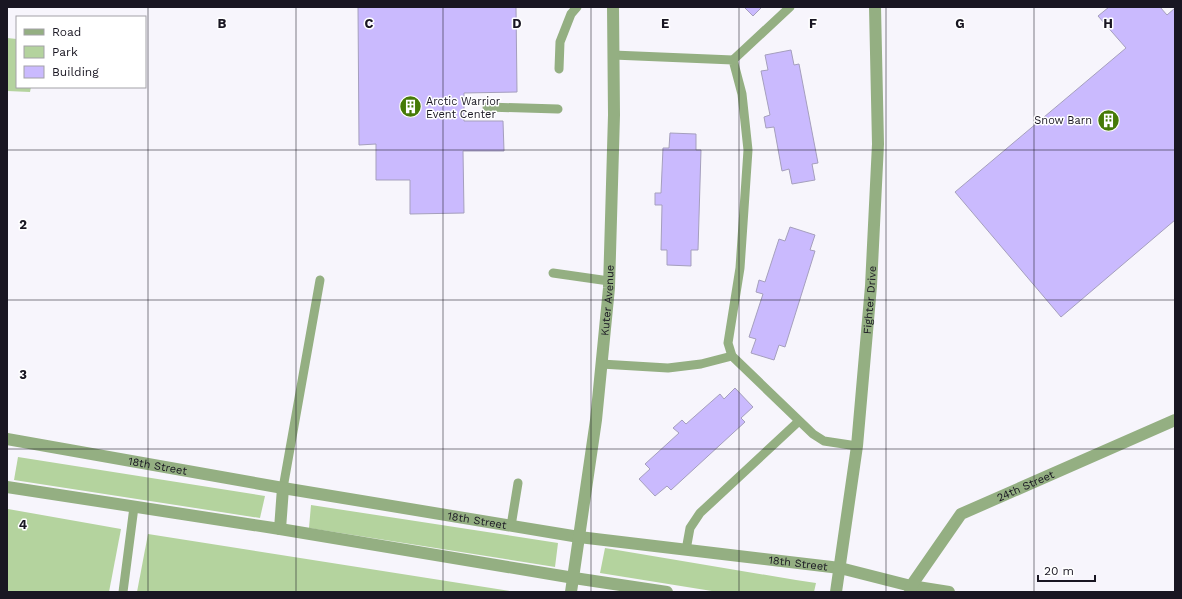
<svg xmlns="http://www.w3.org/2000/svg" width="1182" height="599" viewBox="0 0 1182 599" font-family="'Work Sans',sans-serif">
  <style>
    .green { fill: #b4d39e }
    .building { fill: #cabafe; stroke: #a59fbd }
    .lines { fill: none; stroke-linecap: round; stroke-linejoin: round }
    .lane { stroke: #94af82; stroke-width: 9 }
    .street { stroke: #94af82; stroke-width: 12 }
    .grid { fill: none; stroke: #191622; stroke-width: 1; stroke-opacity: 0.55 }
    .labels { text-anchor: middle; stroke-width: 3; stroke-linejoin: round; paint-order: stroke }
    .poi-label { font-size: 11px; fill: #191622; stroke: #fff; text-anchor: start }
    .street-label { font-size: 11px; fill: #191622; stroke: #fff }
    .grid-label { font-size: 13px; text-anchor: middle; font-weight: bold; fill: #191622; stroke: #fff; stroke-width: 3; stroke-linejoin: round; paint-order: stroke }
  </style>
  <rect width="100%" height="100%" fill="#f7f5fc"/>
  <g class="green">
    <path d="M7 38 17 39V87H31L30 92 7 91Z"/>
    <path d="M18 457 265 496 260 518 14 480Z"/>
    <path d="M311 505 558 543 555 567 309 528Z"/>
    <path d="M8 509 121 529 109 592H7V518Z"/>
    <path d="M148 534 516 592H137Z"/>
    <path d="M605 548 796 580 816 583 814 592H718L600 573Z"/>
  </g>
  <g class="building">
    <path d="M358 7H516L517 92 464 93V121H503L504 151H463L464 213 410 214V180H376V144L359 145Z"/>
    <path d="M744 7H762L753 16Z"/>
    <path d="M1109 7H1160L1167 15 1175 8V220L1061 317 955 192 1126 48 1098 16Z"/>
    <path d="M791 50 794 65 799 64 818 163 812 164 815 180 792 184 789 169 782 171 774 127 766 128 764 117 770 115 761 71 768 70 765 55Z"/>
    <path d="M670 133 696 134V150H701L698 250H691V266L667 265V250H661L662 205H655V193H661L663 148H669Z"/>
    <path d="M790 227 815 235 810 250 815 251 785 347 779 345 774 360 751 353 756 339 749 337 763 294 756 292 759 280 765 282 779 239 785 241Z"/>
    <path d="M735 388 753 407 741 418 745 422 671 490 667 486 655 496 639 479 650 469 645 464 679 433 673 428 682 420 686 424 720 394 724 399Z"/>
  </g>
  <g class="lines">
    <g class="lane">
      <path d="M613 55 733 60 742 94 748 150 740 268 728 343 732 356 813 434 824 441 857 446"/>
      <path d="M733 60 790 7"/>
      <path d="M559 69 560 42 571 14 577 7"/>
      <path d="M487 107 558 109"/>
      <path d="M553 273 609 281"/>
      <path d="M601 364 668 368 701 364 732 356"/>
      <path d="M283 488 320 280"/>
      <path d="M511 526 518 483"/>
      <path d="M686 550 690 528 700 513 799 421"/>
      <path d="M123 592 134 507"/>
    </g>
    <g class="street">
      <path id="s1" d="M7 439 283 488 579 537 840 568 911 586 949 592"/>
      <path d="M7 487 280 529 574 578 667 592"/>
      <path d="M280 529 283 488"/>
      <path id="s2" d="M571 592 596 420 609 288 614 115 613 7"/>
      <path id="s3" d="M836 592 857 446 871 286 878 144 875 7"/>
      <path id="s4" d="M910 592 911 586 961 514 1175 420"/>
    </g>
  </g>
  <path class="grid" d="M148 7V592M296 7V592M443 7V592M591 7V592M739 7V592M886 7V592M1034 7V592M7 150H1175M7 300H1175M7 449H1175"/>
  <defs>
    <symbol id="building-disc" viewBox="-11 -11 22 22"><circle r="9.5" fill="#467a07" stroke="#fff"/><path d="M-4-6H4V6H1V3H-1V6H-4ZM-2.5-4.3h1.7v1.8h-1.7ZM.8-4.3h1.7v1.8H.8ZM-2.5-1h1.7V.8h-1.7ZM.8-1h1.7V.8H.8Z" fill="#fff"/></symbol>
  </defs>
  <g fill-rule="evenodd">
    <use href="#building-disc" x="398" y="94" width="25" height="25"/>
    <use href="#building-disc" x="1096" y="108" width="25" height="25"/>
  </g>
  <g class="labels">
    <g class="poi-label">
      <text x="426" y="105">Arctic Warrior<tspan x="426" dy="13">Event Center</tspan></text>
      <text x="1092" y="124" text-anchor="end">Snow Barn</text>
    </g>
    <g class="street-label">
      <text dy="4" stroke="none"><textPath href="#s3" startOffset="294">Fighter Drive</textPath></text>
      <text dy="4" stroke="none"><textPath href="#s2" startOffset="294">Kuter Avenue</textPath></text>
      <text dy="4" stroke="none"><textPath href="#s1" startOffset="153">18th Street</textPath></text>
      <text dy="4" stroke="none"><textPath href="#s4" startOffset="164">24th Street</textPath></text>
      <text dy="4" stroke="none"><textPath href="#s1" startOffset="477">18th Street</textPath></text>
      <text dy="4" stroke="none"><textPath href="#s1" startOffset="801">18th Street</textPath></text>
    </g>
  </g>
  <g class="grid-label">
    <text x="222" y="28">B</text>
    <text x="369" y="28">C</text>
    <text x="517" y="28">D</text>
    <text x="665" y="28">E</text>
    <text x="813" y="28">F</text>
    <text x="960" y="28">G</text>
    <text x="1108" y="28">H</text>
    <text x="23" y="229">2</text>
    <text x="23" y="379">3</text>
    <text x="23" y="529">4</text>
  </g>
  <rect width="1182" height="599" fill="none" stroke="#191622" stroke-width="16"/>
  <rect x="16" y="16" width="130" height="72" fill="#ffffff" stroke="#a3a2a7"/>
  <rect x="24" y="29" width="20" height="6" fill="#94af82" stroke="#a3a2a7"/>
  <text x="52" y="36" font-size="12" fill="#191622">Road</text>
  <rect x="24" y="46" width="20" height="12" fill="#b4d39e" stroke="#a3a2a7"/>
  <text x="52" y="56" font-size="12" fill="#191622">Park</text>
  <rect x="24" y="66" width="20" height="12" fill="#cabafe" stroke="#a3a2a7"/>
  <text x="52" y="76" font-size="12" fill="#191622">Building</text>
  <path d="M1038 575v6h57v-6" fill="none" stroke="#191622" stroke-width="2"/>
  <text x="1044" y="575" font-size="12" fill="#191622" stroke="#ffffff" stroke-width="3" paint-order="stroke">20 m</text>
</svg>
